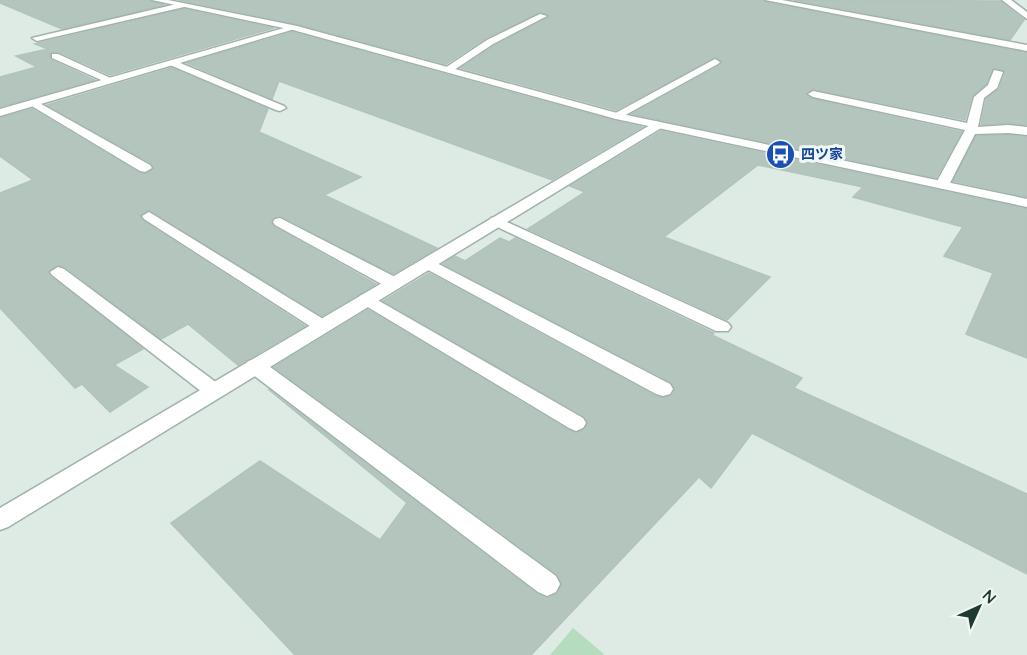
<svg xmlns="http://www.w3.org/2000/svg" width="1027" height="655" viewBox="0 0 1027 655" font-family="Quicksand,'Noto Sans JP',sans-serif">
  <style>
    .green { fill: #b6dcbf }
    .building { fill: #b4c5bd; stroke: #b1c4bb; stroke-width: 1.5 }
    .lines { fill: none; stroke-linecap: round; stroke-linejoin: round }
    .service-casing { stroke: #a1b2ab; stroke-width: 3 }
    .minor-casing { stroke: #a1b2ab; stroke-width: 3 }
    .tertiary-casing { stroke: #a1b2ab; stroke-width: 3 }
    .service { fill: #fff; fill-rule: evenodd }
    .minor { fill: #fff; fill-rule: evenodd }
    .tertiary { fill: #fff; fill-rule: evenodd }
    .labels { text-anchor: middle; stroke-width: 6; stroke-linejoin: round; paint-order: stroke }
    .far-transit-label { font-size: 14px; font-weight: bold; fill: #164399; stroke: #eff7f2; text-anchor: start }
  </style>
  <rect width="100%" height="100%" fill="#deeae4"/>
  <path class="green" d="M573 628 604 654 603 655H550Z"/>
  <g class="building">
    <path d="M0 0H150L164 5 62 29 0 3Z"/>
    <path d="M179 0H763L765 2 1027 53V125L1008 123 981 125 986 99 999 89 1005 73 1003 70 994 68 986 84 972 96 965 120 813 89 806 93 813 99 962 132 936 178 632 114 719 66 722 62 716 57 616 110 461 68 494 46 549 17 541 12 486 38 446 64 297 24Z"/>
    <path d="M794 0 1000 1 1024 20 1010 40Z"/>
    <path d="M184 9 274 28 110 75 59 52H52L50 54 51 60 95 80 0 107V77L37 67 16 56 48 49 35 44Z"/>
    <path d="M292 32 615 121 642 127 552 180 279 81 272 99 187 63Z"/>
    <path d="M171 68 268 109 259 132 361 177 324 195 437 248 393 274 281 216 275 217 271 221 274 227 376 284 322 316 148 210 140 215 143 221 305 326 238 365 188 324 161 339 65 267 57 265 48 272 51 277 143 349 114 365 148 387 110 412 82 384 75 388 0 308V193L33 180 0 156V118L32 109 139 173 146 174 154 169 151 163 47 105Z"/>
    <path d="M661 131 1027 209V358L966 334 993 273 944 256 963 227 853 197 863 187 758 165 664 237 770 277 727 320 528 229 585 192 570 186Z"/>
    <path d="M1008 135 1027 137V197L953 181 976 136Z"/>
    <path d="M500 238 509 242 515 238 714 333 712 335 802 378 794 388 1027 494V574L752 433 711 488 699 477 531 655H295L171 523 260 461 380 540 407 503 268 389 537 594 548 598 558 593 562 583 557 574 274 367 368 310 568 430 577 433 585 429 588 422 584 416 383 301 429 273 655 396 662 398 671 396 675 390 671 382 443 264 455 256 465 261Z"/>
  </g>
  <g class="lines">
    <defs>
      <g id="service">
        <path d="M181 3 185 5 184 7 37 41 32 38Z"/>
        <path d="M540 14 547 16 493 44 451 72 442 70 487 40Z"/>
        <path d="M52 54H58L117 81 108 83 52 58Z"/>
        <path d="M715 59 720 62 718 64 620 118 616 119 610 116Z"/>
        <path d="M173 60 284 106 286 108 280 111 276 110 170 65V61Z"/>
        <path d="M994 70 1003 72 997 88 984 98 978 127 1008 125 1027 127V135L1008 133 975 134 949 185 942 189 935 185 965 130 813 97 808 94 813 91 967 123 974 97 988 85Z"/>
        <path d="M34 100 150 165 152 168 145 172 140 171 30 105V101Z"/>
        <path d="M149 212 328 322 331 326 328 330H316L144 219 142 216Z"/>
        <path d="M496 217 728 323 731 327 728 331H716L491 224 489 221 491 218Z"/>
        <path d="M280 218 399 279 401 283 399 287H387L275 225 273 222 275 219Z"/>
        <path d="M427 258 670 384 673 389 670 394 663 396 656 394 421 266 419 263Z"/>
        <path d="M58 267 64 269 221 386 224 391 221 396 214 398 207 396 52 275 50 272Z"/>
        <path d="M367 294 583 418 586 423 583 428 576 431 569 428 361 303 358 299 361 295Z"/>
        <path d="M255 360 262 361 556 576 560 584 556 592 547 596 538 592 248 371 245 366 248 361Z"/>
      </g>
      <g id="minor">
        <path d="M765 0H782L1027 45V51Z"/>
        <path d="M1002 0H1011L1027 12V19Z"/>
        <path d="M291 26 298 28 0 116V109Z"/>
        <path d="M657 121 663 125 661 128 8 527 0 530V508Z"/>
      </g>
      <path id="tertiary" d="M152 0H168L297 26 617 113 1027 199V207L616 119 293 30Z"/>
    </defs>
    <use href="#service" class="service-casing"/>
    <use href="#minor" class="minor-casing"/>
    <use href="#tertiary" class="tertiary-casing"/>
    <use href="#service" class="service"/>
    <use href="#minor" class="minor"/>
    <use href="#tertiary" class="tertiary"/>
  </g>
  <defs>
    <symbol id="bus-disc" viewBox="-11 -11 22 22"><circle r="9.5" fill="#1a4fb4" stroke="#eff7f2"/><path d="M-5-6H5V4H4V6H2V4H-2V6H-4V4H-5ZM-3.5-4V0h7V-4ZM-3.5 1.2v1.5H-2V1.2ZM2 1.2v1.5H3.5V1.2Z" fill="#fff"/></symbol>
  </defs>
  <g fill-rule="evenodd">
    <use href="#bus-disc" x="764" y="138" width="33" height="33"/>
  </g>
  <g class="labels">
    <g class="far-transit-label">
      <text x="801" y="159">四ツ家</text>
    </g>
  </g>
  <g transform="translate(979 607) rotate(45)" stroke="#eff7f2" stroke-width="4.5" paint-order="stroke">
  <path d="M0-4.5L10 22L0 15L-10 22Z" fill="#1f3a32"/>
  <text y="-9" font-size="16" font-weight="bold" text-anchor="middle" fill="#1f3a32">N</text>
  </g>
</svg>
